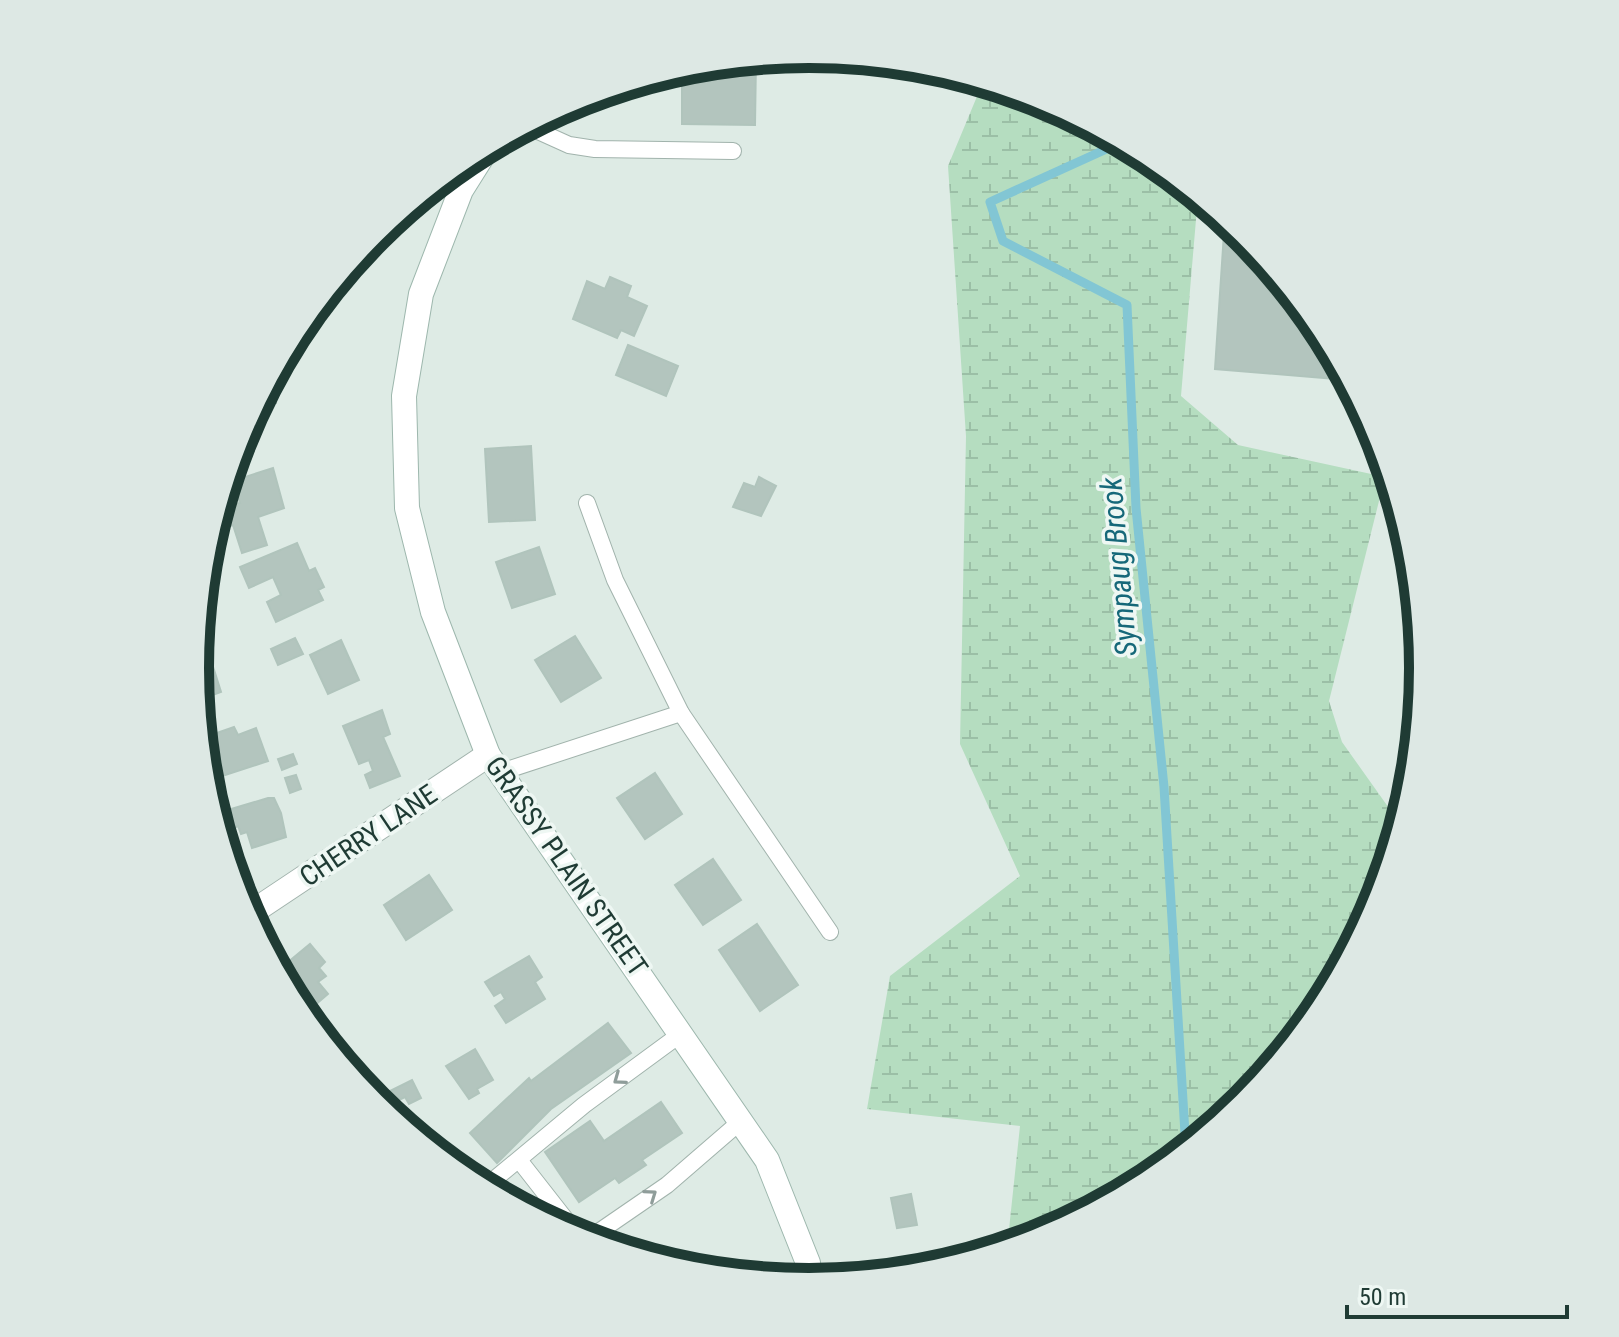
<svg xmlns="http://www.w3.org/2000/svg" width="1619" height="1337" viewBox="0 0 1619 1337" font-family="'Roboto Condensed',sans-serif">
  <style>
    .wetland { fill: url(#wetland-marsh) }
    .lines { fill: none; stroke-linecap: round; stroke-linejoin: round }
    .stream { stroke: #82c6d4; stroke-width: 9 }
    .building { fill: #b3c5be; stroke: #b0c4bc; stroke-width: 2 }
    .lane-casing { stroke: #a1b3ac; stroke-width: 18 }
    .street-casing { stroke: #a1b3ac; stroke-width: 26 }
    .secondary-casing { stroke: #9db7ad; stroke-width: 26 }
    .lane { stroke: #fff; stroke-width: 16 }
    .street { stroke: #fff; stroke-width: 24 }
    .secondary { stroke: #fff; stroke-width: 24 }
    .oneway { stroke: #8f9d9a }
    .labels { text-anchor: middle; stroke-width: 7; stroke-linejoin: round; paint-order: stroke }
    .street-label { font-size: 28px; fill: #1f3b34; stroke: #eef7f3 }
    .water-label { font-size: 30px; font-style: italic; fill: #166879; stroke: #eef7f3 }
    .rim { fill: none; stroke: #1f3b34; stroke-width: 10 }
  </style>
  <defs>
    <pattern id="wetland-marsh" width="20" height="14" patternUnits="userSpaceOnUse" patternTransform="scale(2)"><rect width="20" height="14" fill="#b5ddc0"/><path d="M1 5h8M5 5V1M11 12h8M15 12V8" fill="none" stroke="#9bbfa6"/></pattern>
  </defs>
  <rect width="100%" height="100%" fill="#deebe5"/>
  <path class="wetland" d="M983 82C1064 107 1132 142 1198 196L1181 396 1238 445 1385 477 1329 701 1342 742 1401 825C1393 851 1387 881 1376 906 1304 1062 1174 1197 1007 1248L1020 1126 867 1109 890 976 1020 876 960 744 966 436 948 166Z"/>
  <g class="lines">
    <path class="stream" d="M1122 142 990 202 1003 241 1127 305 1136 508 1164 787 1186 1150"/>
  </g>
  <g class="building">
    <path d="M756 59 755 125 682 124V68Z"/>
    <path d="M1225 218 1244 234 1321 327 1349 380 1215 369Z"/>
    <path d="M610 277 631 286 627 297 647 306 634 336 621 330 617 338 573 319 587 281 605 289Z"/>
    <path d="M628 345 678 366 666 396 616 375Z"/>
    <path d="M268 384 276 387V403H268L267 419H250Z"/>
    <path d="M531 446 535 520 489 522 485 449Z"/>
    <path d="M273 468 284 508 258 517 267 545 242 553 233 525 227 527 223 514 236 510 235 504 240 503 233 481Z"/>
    <path d="M759 477 776 486 761 516 733 507 744 483 755 487Z"/>
    <path d="M297 543 309 571 315 568 324 587 318 590 323 600 276 622 267 602 281 595 273 577 249 588 240 567Z"/>
    <path d="M539 547 555 594 512 608 496 562Z"/>
    <path d="M208 584 215 603 201 608 203 586Z"/>
    <path d="M575 636 601 678 561 702 535 660Z"/>
    <path d="M204 638 221 692 210 696 205 684 197 687 195 668 198 640Z"/>
    <path d="M295 638 303 654 278 665 271 649Z"/>
    <path d="M341 640 359 680 328 694 310 655Z"/>
    <path d="M382 710 390 734 383 737 400 776 370 788 365 775 373 771 369 760 359 764 343 726Z"/>
    <path d="M234 727 238 735 256 728 268 761 216 778 202 738Z"/>
    <path d="M293 754 297 764 282 770 278 759Z"/>
    <path d="M655 773 682 814 645 839 617 798Z"/>
    <path d="M296 775 301 789 290 793 285 778Z"/>
    <path d="M268 798H274L281 813 286 837 252 848 247 832 241 834 238 826 234 828 228 810Z"/>
    <path d="M713 859 741 900 703 925 675 885Z"/>
    <path d="M429 875 452 910 406 940 384 905Z"/>
    <path d="M757 924 798 985 760 1011 719 950Z"/>
    <path d="M310 944 325 962 319 968 326 976 318 982 328 994 315 1005 282 967Z"/>
    <path d="M529 956 542 977 535 982 545 999 506 1023 495 1006 505 999 501 992 494 996 485 982Z"/>
    <path d="M608 1023 631 1053 551 1109 497 1163 470 1133 529 1078 531 1081Z"/>
    <path d="M475 1049 493 1080 477 1089 479 1093 469 1099 446 1066Z"/>
    <path d="M412 1080 421 1098 409 1104 405 1097 395 1102 390 1091Z"/>
    <path d="M661 1102 682 1133 642 1160 646 1165 619 1183 615 1178 579 1202 545 1152 590 1121 604 1141Z"/>
    <path d="M507 1185 529 1212 495 1194Z"/>
    <path d="M911 1194 917 1225 897 1228 891 1198Z"/>
  </g>
  <g class="lines">
    <defs>
      <g id="lane">
        <path d="M527 126 569 145 595 149 733 151"/>
        <path d="M681 713 830 932"/>
        <path d="M501 772 681 713 615 580 587 503"/>
        <path d="M519 1160 580 1238"/>
        <path d="M484 1188 584 1105 682 1033"/>
        <path d="M587 1240 667 1185 741 1121"/>
      </g>
      <path id="street" d="M248 915 488 755"/>
      <path id="secondary" d="M488 147 461 190 421 294 404 396 407 508 433 612 488 755 767 1160 808 1263 811 1283"/>
    </defs>
    <use href="#lane" class="lane-casing"/>
    <use href="#street" class="street-casing"/>
    <use href="#secondary" class="secondary-casing"/>
    <use href="#lane" class="lane"/>
    <use href="#street" class="street"/>
    <use href="#secondary" class="secondary"/>
  </g>
  <defs><path id="oneway-chevron" d="M-2-3.5L2.5 0L-2 3.5" fill="none" stroke-width="1.6" stroke-linecap="round" stroke-linejoin="round" transform="scale(2)"/></defs>
  <g class="oneway">
    <use href="#oneway-chevron" transform="translate(619 1079) rotate(144)"/>
    <use href="#oneway-chevron" transform="translate(651 1195) rotate(-35)"/>
  </g>
  <g class="labels">
    <g class="street-label">
      <text transform="translate(368 835) rotate(-34)" y="10">CHERRY LANE</text>
      <text transform="translate(567 866) rotate(55)" y="10">GRASSY PLAIN STREET</text>
    </g>
    <g class="water-label">
      <text transform="translate(1119 567) rotate(-95)" y="10">Sympaug Brook</text>
    </g>
  </g>
  <path d="M0 0H1619V1337H0ZM209 668a600 600 0 1 1 1200 0a600 600 0 1 1-1200 0Z" fill="#dde8e4" fill-rule="evenodd"/>
  <path class="rim" d="M209 668a600 600 0 1 1 1200 0a600 600 0 1 1-1200 0Z"/>
  <path d="M1347 1305v12h220v-12" fill="none" stroke="#1f3b34" stroke-width="4"/>
  <text x="1359" y="1305" font-size="24" fill="#1f3b34" stroke="#eef7f3" stroke-width="6" paint-order="stroke">50 m</text>
</svg>
